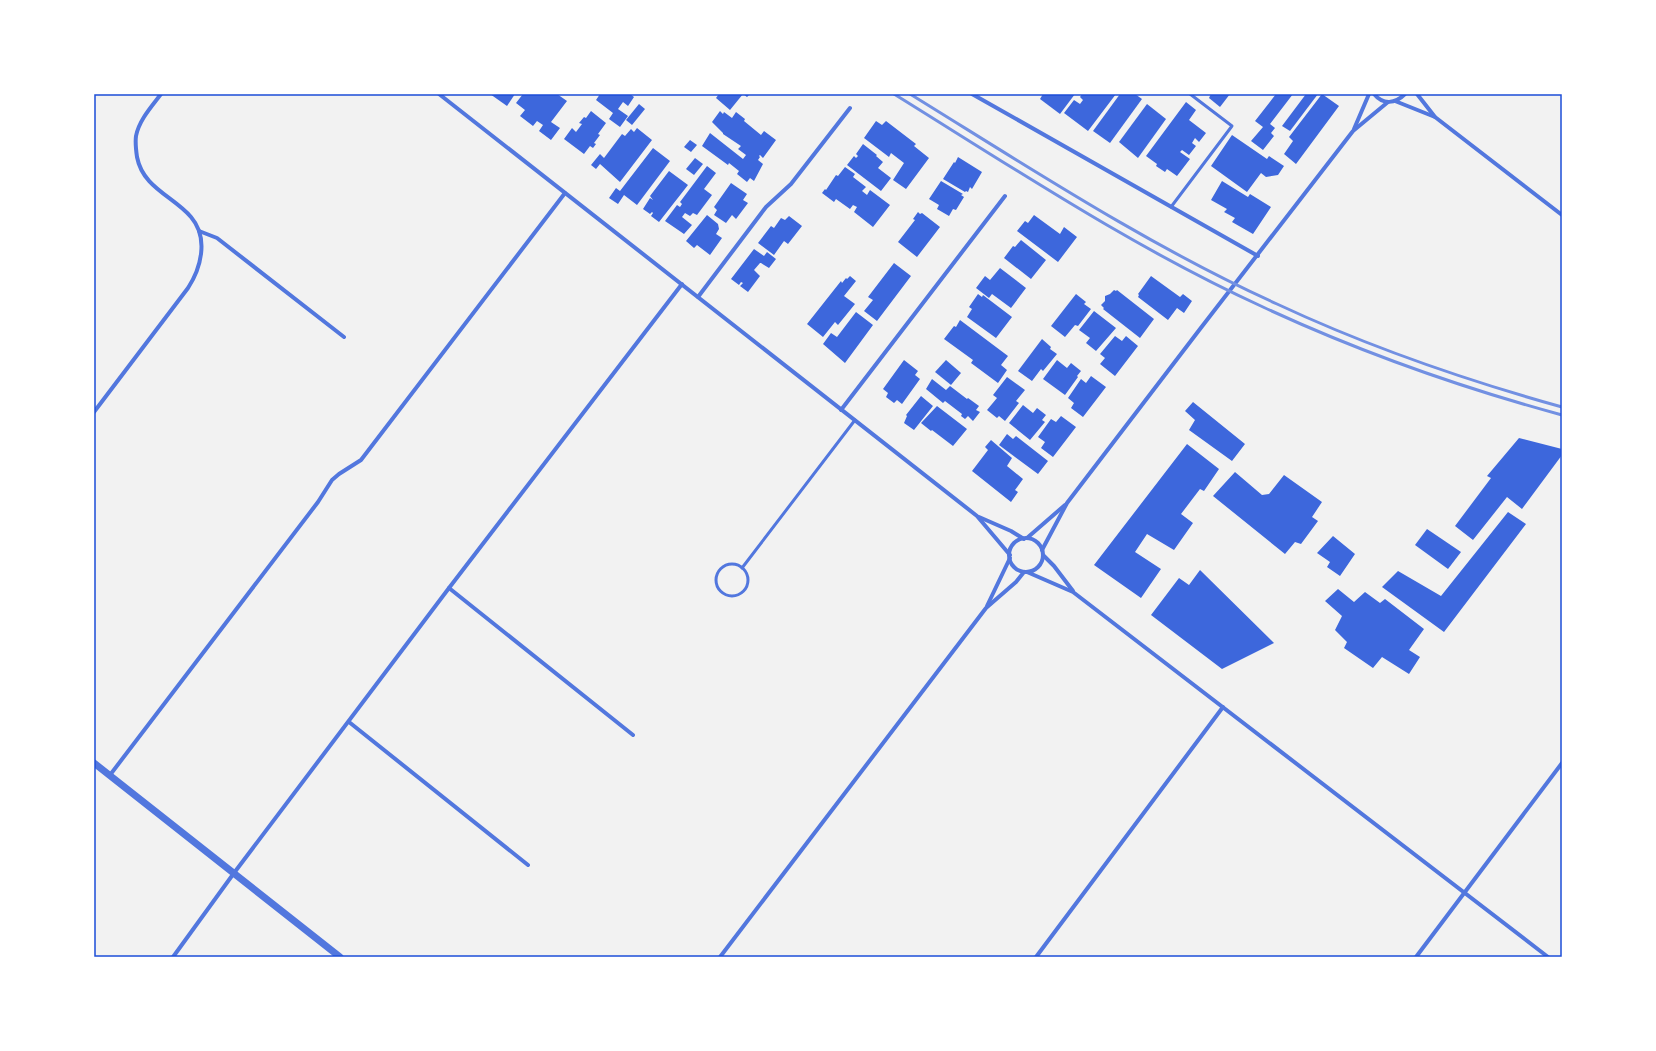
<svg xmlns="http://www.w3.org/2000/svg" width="1656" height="1051" viewBox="0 0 1656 1051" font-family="Overpass,sans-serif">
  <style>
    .building { fill: #3d67dc }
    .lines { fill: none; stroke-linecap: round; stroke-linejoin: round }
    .service { stroke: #5277de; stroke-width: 3 }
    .minor { stroke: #5277de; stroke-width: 4 }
    .tertiary { stroke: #5277de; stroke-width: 7 }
    .rail { stroke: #7290e2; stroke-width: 3 }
    .neatline { fill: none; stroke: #1d4ed8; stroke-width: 1.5 }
  </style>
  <rect width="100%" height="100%" fill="#f2f2f2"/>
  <g class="building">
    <path d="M490 94H515L507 106Z"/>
    <path d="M523 94H557L567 101 551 122 560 128 551 140 539 131 543 125 537 121 533 126 520 116 525 110 516 103Z"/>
    <path d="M600 94H630L634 97 628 106 623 102 618 109 628 116 620 127 609 119 613 113 596 100Z"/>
    <path d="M719 94H750L747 97 743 94 730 110 716 98Z"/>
    <path d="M1043 94H1075L1060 114 1040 99Z"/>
    <path d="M1082 94H1116L1088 131 1064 113 1074 100 1080 104 1083 100 1080 97Z"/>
    <path d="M1120 94H1135L1142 99 1110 143 1093 131Z"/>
    <path d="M1211 94H1230L1220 107 1209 98Z"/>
    <path d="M1276 94H1293L1270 124 1275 128 1271 133 1274 136 1263 150 1251 141 1263 127 1255 121Z"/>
    <path d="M1306 94H1318L1290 131 1282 126Z"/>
    <path d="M1322 94 1339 106 1296 164 1284 154 1293 141 1289 137Z"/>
    <path d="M1186 102 1196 110 1189 120 1206 133 1199 142 1195 138 1192 143 1196 146 1189 155 1182 150 1180 152 1190 159 1177 176 1167 169 1165 172 1156 166 1157 164 1146 156Z"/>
    <path d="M639 104 645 109 632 125 626 120Z"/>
    <path d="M1147 104 1166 119 1138 158 1119 142Z"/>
    <path d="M591 111 606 123 598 134 600 135 594 143 596 144 593 148 590 146 584 154 564 139 572 128 576 132 582 124 579 123 584 117 586 118Z"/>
    <path d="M720 111 723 114 724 112 732 118 736 112 745 119 744 121 761 135 764 131 776 140 763 158 760 155 759 156 760 157 758 160 763 164 754 181 750 178 747 182 737 174 739 171 729 163 728 165 702 146 710 133 743 159 746 155 738 149 741 146 723 134V133L712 122Z"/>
    <path d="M876 121 882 125 886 121 916 144 914 146 929 158 906 189 893 180 904 163 891 153 889 157 864 138Z"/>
    <path d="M637 128 652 140 620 182 600 164 596 169 591 165 600 154 604 158 622 134 625 136 631 129 634 132Z"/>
    <path d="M1232 135 1267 159 1269 156 1284 166 1278 175 1266 177 1261 173 1247 192 1211 166Z"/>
    <path d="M690 140 697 145 691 152 684 147Z"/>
    <path d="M863 144 877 155 876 156 883 162 878 168 891 178 881 191 847 165 854 156 856 158 858 156 856 154Z"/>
    <path d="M653 148 670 161 637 205 624 195 618 204 609 198 616 188 620 191Z"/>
    <path d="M958 157 982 172 972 189 970 187 968 192 966 191 965 192 943 179 954 162 955 163Z"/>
    <path d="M695 158 703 164 694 175 686 169Z"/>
    <path d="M707 166 716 173 704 189 712 195 697 215 693 213 690 216 685 213 682 217 692 225 684 234 665 221 677 205 680 207 682 204 680 202Z"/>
    <path d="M845 167 855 174 853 177 866 187 862 191 867 195 870 190 890 205 873 227 854 212 857 207 853 205 850 209 836 199 834 202 822 193 825 189 826 190 836 175 838 176Z"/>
    <path d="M669 171 688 185 659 222 651 216 653 213 652 212 650 214 643 209 650 198 653 200 650 196Z"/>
    <path d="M941 181 963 194 961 195 964 197 956 210 953 209 949 216 937 209 939 205 929 199Z"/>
    <path d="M1222 181 1248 197 1250 194 1271 207 1253 234 1232 222 1235 218 1224 212 1227 209 1211 200Z"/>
    <path d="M731 183 747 194 743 200 748 203 736 219 732 215 726 223 714 215 717 210 714 207Z"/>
    <path d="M918 212 920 214 922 213 940 227 917 257 898 242 915 220 913 219Z"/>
    <path d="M707 215 718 224 719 229 716 234 722 238 710 255 697 245 694 248 686 241Z"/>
    <path d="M1034 215 1060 234 1064 227 1077 237 1058 262 1017 231 1025 221 1028 223Z"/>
    <path d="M789 216 802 226 788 244 784 241 774 255 758 243 771 226 774 228 781 218 785 220Z"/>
    <path d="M1021 240 1046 260 1031 279 1004 258 1013 246 1015 247Z"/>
    <path d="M754 249 764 256 767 252 776 259 769 268 761 263H760L754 270 760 276 748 292 740 286 743 283 741 282 739 285 731 279Z"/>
    <path d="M894 263 911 276 877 321 864 311 873 300 868 297Z"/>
    <path d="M1000 268 1026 288 1011 308 992 294 989 298 976 288 985 276 990 280Z"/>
    <path d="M850 276 856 281 844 296 855 304 838 325 835 322 823 337 807 324 841 281 842 283 846 278 847 279Z"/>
    <path d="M1151 276 1180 297 1183 294 1192 301 1184 313 1177 308 1168 320 1138 297 1139 295 1138 294Z"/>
    <path d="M1114 290 1116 291 1117 290 1154 319 1140 338 1103 309 1104 308 1101 305 1105 301V296L1110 294Z"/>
    <path d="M978 294 982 297 983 295 1012 317 996 338 967 317 972 309 969 307Z"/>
    <path d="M1076 294 1086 302 1084 304 1091 309 1078 326 1075 325 1065 337 1051 326Z"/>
    <path d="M1094 311 1116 328 1096 351 1086 343 1090 338 1079 330Z"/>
    <path d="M856 312 873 325 845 363 823 344 831 333 837 337Z"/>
    <path d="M960 320 1008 356 1001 365 1007 370 998 383 971 363 973 360 944 339 954 326 956 327Z"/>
    <path d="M1115 336 1122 341 1126 336 1138 346 1115 376 1100 364 1105 358 1100 354Z"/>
    <path d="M1042 339 1051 347 1050 349 1057 354 1043 371 1041 369 1032 381 1018 371Z"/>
    <path d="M904 360 918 371 915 375 920 379 902 404 897 400 894 403 886 397 888 393 883 389Z"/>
    <path d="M946 360 961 373 951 385 935 372Z"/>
    <path d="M1057 360 1067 368 1071 363 1081 371 1077 376 1078 377 1065 395 1043 379Z"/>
    <path d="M1091 376 1106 387 1083 417 1071 408 1074 403 1068 398 1081 379 1086 383Z"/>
    <path d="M1007 377 1025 390 1016 401 1019 403 1005 421 999 416 997 418 987 410 997 398 993 395Z"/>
    <path d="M932 379 946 390 950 386 967 399 968 398 979 406 976 410 980 412 973 421 968 416 965 419 961 416 962 414 945 401 943 403 926 389Z"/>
    <path d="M921 396 933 406 914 430 904 423 907 416 906 415Z"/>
    <path d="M1193 402 1245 444 1232 461 1189 430 1195 420 1185 411Z"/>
    <path d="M1023 405 1033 413 1037 408 1046 415 1042 420 1045 422 1030 440 1009 423Z"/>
    <path d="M937 406 967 429 953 446 932 430 931 431 921 423Z"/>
    <path d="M1061 416 1076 427 1053 457 1041 448 1045 442 1038 437 1051 419 1056 422Z"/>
    <path d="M1007 434 1013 439 1016 436 1048 461 1038 474 999 445Z"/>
    <path d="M1519 438 1562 449V455L1522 509 1507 497 1473 540 1455 526 1491 478 1487 476Z"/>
    <path d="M991 440 1012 458 1007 466 1023 479 1015 490 1018 492 1011 502 972 471 988 450 985 447Z"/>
    <path d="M1187 444 1219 469 1204 491 1200 489 1181 514 1193 523 1174 550 1147 534 1135 552 1161 569 1141 598 1094 565Z"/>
    <path d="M1235 472 1262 495 1269 494 1284 475 1322 502 1312 517 1318 521 1301 544 1295 542 1285 554 1213 496Z"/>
    <path d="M1508 512 1526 524 1444 632 1382 587 1398 571 1441 596Z"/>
    <path d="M1427 529 1461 552 1448 569 1415 545Z"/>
    <path d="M1333 536 1355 554 1340 576 1327 567 1330 562 1317 553Z"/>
    <path d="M1200 570 1274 643 1222 669 1151 615 1179 578 1189 585Z"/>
    <path d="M1338 589 1354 602 1365 592 1380 603 1385 599 1424 629 1409 650 1420 657 1409 674 1382 657 1373 668 1344 648 1347 642 1335 630 1342 616 1325 601Z"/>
  </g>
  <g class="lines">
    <g class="service">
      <path d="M1171 207 1232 126 1190 94"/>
      <circle cx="732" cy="580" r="16"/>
      <path d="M742 568 855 420"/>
    </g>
    <g class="minor">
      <path d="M439 94 977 516 1010 555"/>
      <path d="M972 94 1258 256"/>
      <path d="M1374 94C1383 105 1395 104 1405 94"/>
      <path d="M1417 94 1435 117 1562 215"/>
      <path d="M1395 101 1435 117"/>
      <path d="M1354 129 1369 94"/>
      <path d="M199 231 217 238 344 337"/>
      <path d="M698 297 766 207 791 184 850 108"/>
      <path d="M841 410 1005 196"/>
      <path d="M94 412 188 288C201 268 209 238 191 217 173 196 143 188 137 157 136 150 135 143 136 136 139 120 152 106 161 94"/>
      <path d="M979 517 1011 531 1024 539"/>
      <path d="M1027 538 1065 505"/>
      <circle cx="1026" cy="555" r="17"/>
      <path d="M1042 550 1067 503 1200 329 1353 131 1388 102"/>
      <path d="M1043 555 1054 566 1073 591"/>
      <path d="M1027 572 1073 592 1548 957"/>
      <path d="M449 588 633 735"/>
      <path d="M987 606 1010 558"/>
      <path d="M349 722 528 865"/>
      <path d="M110 775 318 502 332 480 339 474 361 460 565 193"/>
      <path d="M173 957 234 873 449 588 682 284"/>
      <path d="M720 957 986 608 1016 582 1024 572"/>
      <path d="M1036 957 1223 707"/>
      <path d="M1416 957 1562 763"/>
    </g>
    <path class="tertiary" d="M94 763 340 957"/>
    <g class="rail">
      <path d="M894 94C1015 169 1134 248 1263 307 1360 352 1459 387 1562 415"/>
      <path d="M910 94C1030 168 1149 246 1277 304 1369 347 1465 380 1562 407"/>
    </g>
  </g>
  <rect width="1656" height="1051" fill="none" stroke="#ffffff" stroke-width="190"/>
  <rect x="95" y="95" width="1466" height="861" class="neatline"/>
</svg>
